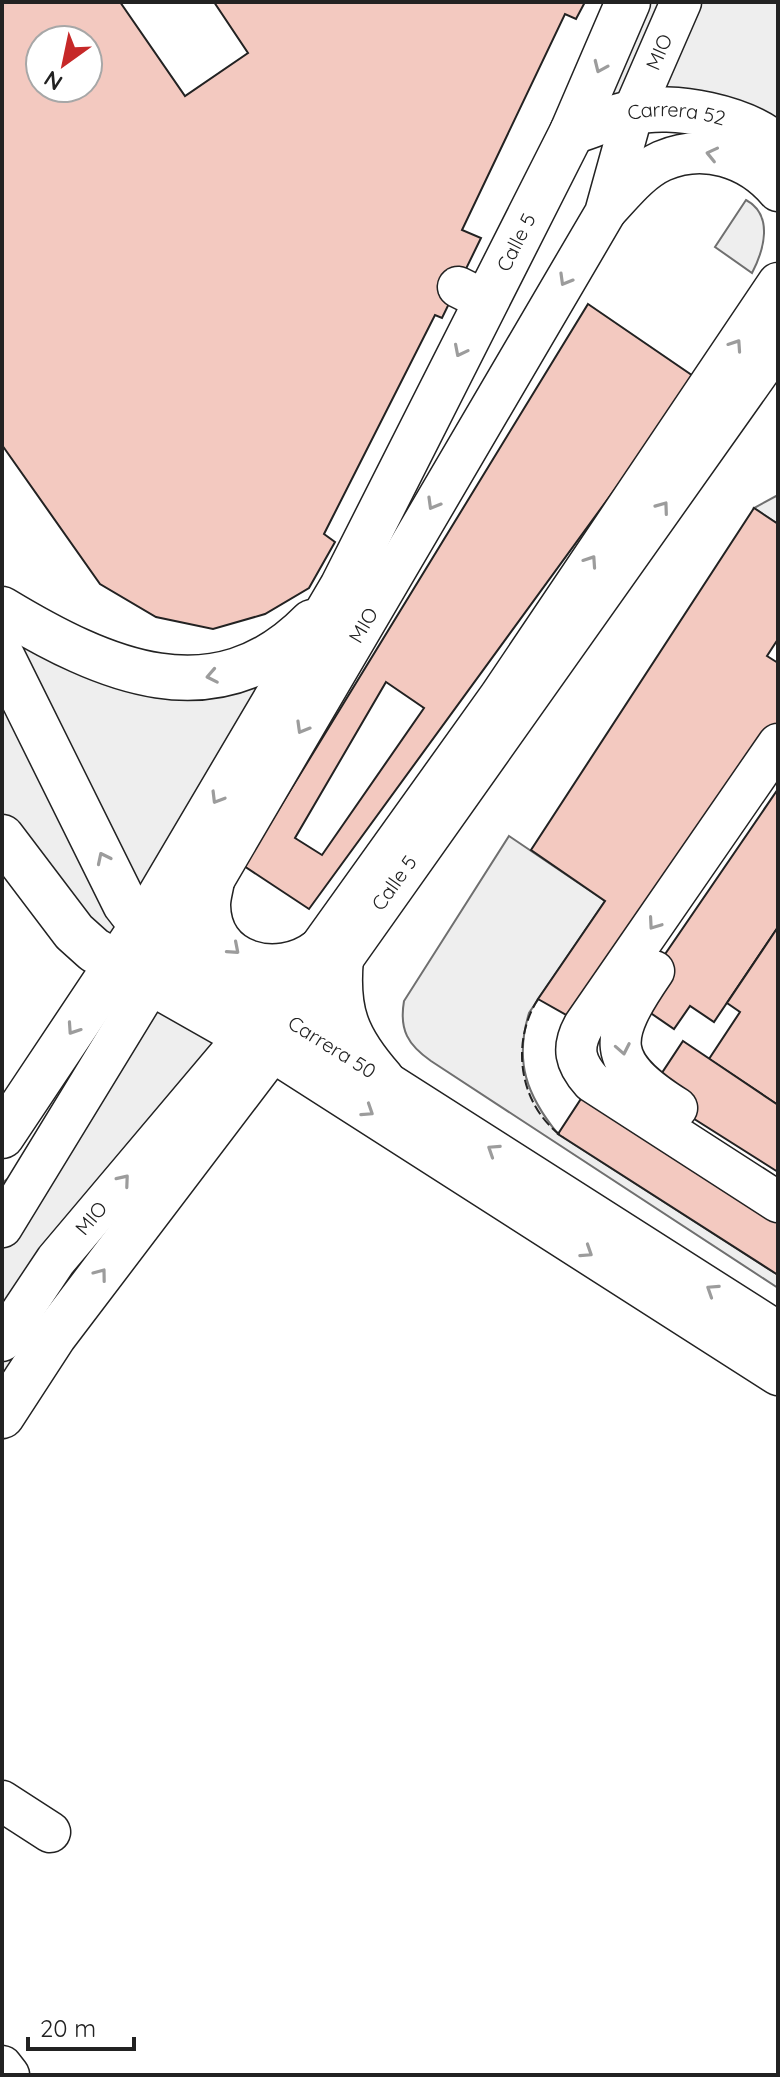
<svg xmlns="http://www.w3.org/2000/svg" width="780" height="2077" viewBox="0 0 780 2077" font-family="Quicksand,sans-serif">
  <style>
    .green { fill: #eee; stroke: #6f6f6f; stroke-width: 2 }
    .building { fill: #f3c9c0; stroke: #222; stroke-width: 2; fill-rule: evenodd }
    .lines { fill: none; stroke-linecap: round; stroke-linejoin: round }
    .minor-casing { stroke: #222; stroke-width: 43 }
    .major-casing { stroke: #222; stroke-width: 47 }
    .minor { stroke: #fff; stroke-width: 40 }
    .major { stroke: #fff; stroke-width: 44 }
    .fence { stroke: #222; stroke-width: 2; stroke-dasharray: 10 4; stroke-linecap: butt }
    .oneway { stroke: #9c9c9c }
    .labels { text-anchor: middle; stroke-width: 6; stroke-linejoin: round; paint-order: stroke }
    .street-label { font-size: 20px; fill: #222; stroke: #fff }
  </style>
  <rect width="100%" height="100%" fill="#fff"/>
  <g class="green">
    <path d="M628 2H778V147L589 91Z"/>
    <path d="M746 200C774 215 764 250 752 273L715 247Z"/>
    <path d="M778 495V524L754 508Z"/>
    <path d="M2 609 121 668 283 647 116 964 2 837Z"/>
    <path d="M509 836 605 901 529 1013C514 1062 527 1096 558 1134L778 1275V1288L431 1061C408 1045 399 1030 404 1001Z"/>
    <path d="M150 983 244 1036 56 1260 54 1336 2 1416V1183L53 1145Z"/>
  </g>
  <g class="building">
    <path d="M2 2H120L185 96 248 53 214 2H585L576 19 565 14 462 230 481 238 442 318 435 315 324 534 335 542 309 588 265 614 213 629 156 617 100 584 2 445ZM40 40H88V88H40Z"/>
    <path d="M588 304 696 378 309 909 244 866ZM386 682 424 708 322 855 295 838Z"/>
    <path d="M754 508 778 524V639L767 656 778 663V744L584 1025 538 999 605 901 531 850Z"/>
    <path d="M778 789V927L714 1022 690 1006 674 1029 633 1001Z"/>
    <path d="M778 927V1105L709 1059 740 1012 727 1003Z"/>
    <path d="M683 1041 778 1105V1172L650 1091Z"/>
    <path d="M592 1082 778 1202V1275L558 1134Z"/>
  </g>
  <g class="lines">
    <defs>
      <g id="minor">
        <path d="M607 210C623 193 640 171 662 161 704 143 749 157 778 191"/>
        <path d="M458 287 486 301"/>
        <path d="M778 744 584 1025C571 1048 575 1063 592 1082L778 1202"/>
        <path d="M214 880C213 888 210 897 210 905 211 964 278 980 318 949"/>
        <path d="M654 971C608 1038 604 1062 677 1108"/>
        <path d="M292 1022 778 1332"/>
        <path d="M270 1050 778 1375"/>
        <path id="s1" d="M2 1227 214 880 605 213 633 112 681 2"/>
        <path id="s2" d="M2 1341 56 1260 321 946 500 696 778 283"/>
        <path d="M2 1801 50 1832"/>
        <path d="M2 2066 9 2075"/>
      </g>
      <g id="major">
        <path id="s3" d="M572 132C591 126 611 117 631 113 672 102 747 117 778 147"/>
        <path d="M2 609C103 670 215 721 312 622"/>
        <path d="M2 656 125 904 142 926 292 1022"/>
        <path d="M2 837 74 932 94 950 270 1050"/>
        <path d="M341 958C336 1011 346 1038 382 1079"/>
        <path id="s4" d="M2 1136 142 926 342 587 572 132 628 2"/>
        <path id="s5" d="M2 1416 54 1336 341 958 778 341"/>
      </g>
    </defs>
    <use href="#minor" class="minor-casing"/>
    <use href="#major" class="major-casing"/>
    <use href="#minor" class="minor"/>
    <use href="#major" class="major"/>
    <path class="fence" d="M538 999C510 1043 519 1106 563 1137"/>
  </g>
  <defs><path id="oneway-chevron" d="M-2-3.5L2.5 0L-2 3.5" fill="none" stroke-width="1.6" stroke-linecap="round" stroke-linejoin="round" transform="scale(2)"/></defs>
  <g class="oneway">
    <use href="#oneway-chevron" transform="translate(600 67) rotate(114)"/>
    <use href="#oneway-chevron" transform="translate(712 154) rotate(-167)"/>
    <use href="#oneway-chevron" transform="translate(565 280) rotate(120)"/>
    <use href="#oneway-chevron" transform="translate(736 345) rotate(-56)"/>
    <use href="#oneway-chevron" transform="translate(460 351) rotate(117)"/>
    <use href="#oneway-chevron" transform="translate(433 504) rotate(120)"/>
    <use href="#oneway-chevron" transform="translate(663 507) rotate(-54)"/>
    <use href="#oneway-chevron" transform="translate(591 561) rotate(-56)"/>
    <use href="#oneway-chevron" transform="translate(212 676) rotate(169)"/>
    <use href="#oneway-chevron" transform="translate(302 728) rotate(120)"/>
    <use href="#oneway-chevron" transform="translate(217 798) rotate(121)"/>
    <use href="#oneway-chevron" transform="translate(103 858) rotate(-116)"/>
    <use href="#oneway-chevron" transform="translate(654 924) rotate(125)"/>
    <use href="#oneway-chevron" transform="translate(234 949) rotate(41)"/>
    <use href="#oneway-chevron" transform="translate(73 1029) rotate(124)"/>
    <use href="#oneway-chevron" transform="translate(623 1049) rotate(79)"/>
    <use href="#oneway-chevron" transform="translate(368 1111) rotate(33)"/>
    <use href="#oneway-chevron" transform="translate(493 1150) rotate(-147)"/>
    <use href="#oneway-chevron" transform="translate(124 1180) rotate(-50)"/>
    <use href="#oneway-chevron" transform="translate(587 1252) rotate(33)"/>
    <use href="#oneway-chevron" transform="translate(101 1274) rotate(-53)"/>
    <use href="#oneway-chevron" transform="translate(712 1290) rotate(-147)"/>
  </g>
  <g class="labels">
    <g class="street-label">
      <text dy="7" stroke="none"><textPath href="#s1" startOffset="1350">MIO</textPath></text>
      <text dy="7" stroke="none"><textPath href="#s3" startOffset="108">Carrera 52</textPath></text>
      <text dy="7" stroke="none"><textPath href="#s4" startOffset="1032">Calle 5</textPath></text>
      <text dy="7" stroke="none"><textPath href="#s1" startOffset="702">MIO</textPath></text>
      <text dy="7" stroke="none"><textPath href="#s5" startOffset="662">Calle 5</textPath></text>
      <text transform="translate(332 1047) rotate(32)" y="7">Carrera 50</text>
      <text dy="7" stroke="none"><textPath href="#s2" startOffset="152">MIO</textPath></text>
    </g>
  </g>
  <rect width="780" height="2077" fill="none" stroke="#222222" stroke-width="8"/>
  <g transform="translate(64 64) rotate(213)"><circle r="38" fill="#ffffff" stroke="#a7a7a7" stroke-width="2"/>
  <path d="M0-6L14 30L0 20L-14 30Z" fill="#c62828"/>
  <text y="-12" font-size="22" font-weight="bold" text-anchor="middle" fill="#222222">N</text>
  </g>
  <path d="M28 2037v12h106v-12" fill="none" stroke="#222222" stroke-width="4"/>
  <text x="40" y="2037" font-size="24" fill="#222222" stroke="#ffffff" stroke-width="6" paint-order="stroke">20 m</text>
</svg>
